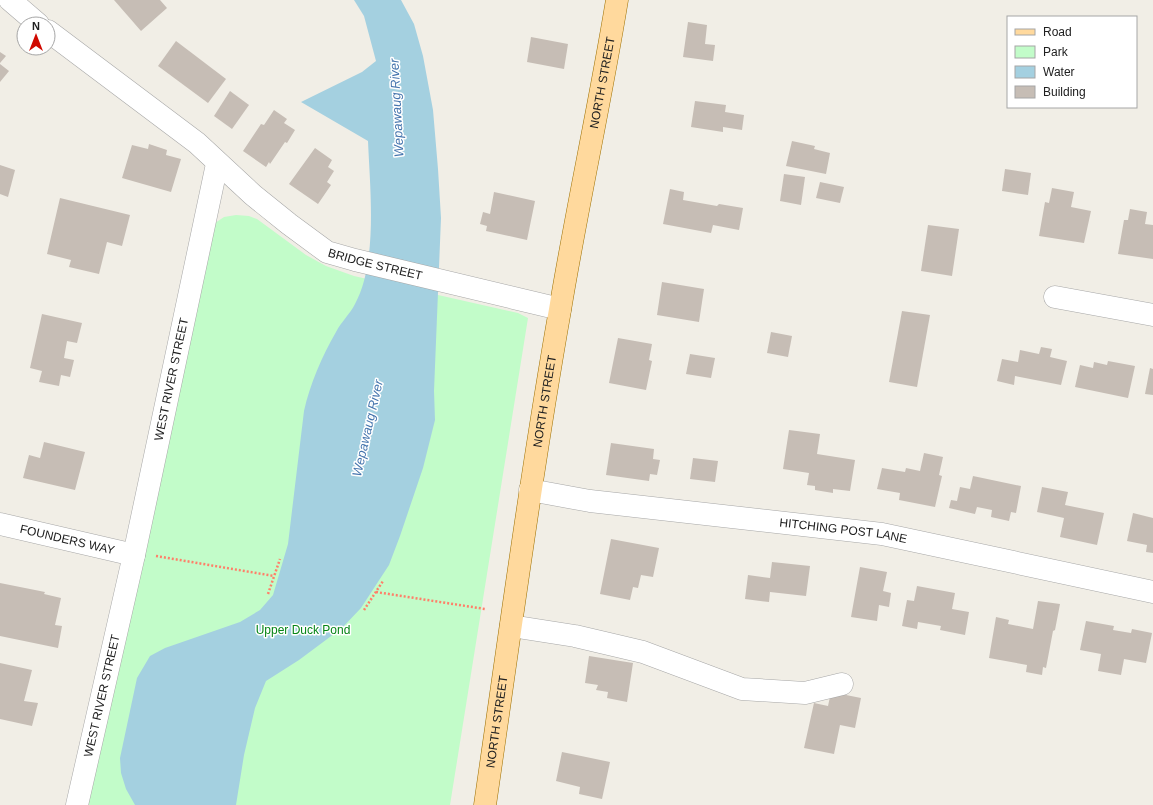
<svg xmlns="http://www.w3.org/2000/svg" width="1153" height="805" viewBox="0 0 1153 805" font-family="Arial,sans-serif">
  <style>
    .park { fill: #c2fcc9 }
    .water { fill: #a4d0e0 }
    .building { fill: #c6bdb5 }
    .lines { fill: none; stroke-linecap: round; stroke-linejoin: round }
    .minor-casing { stroke: #a7a7a7; stroke-width: 23 }
    .major-casing { stroke: #9c6f00; stroke-width: 23 }
    .path { stroke: #ff7f69; stroke-width: 2.5; stroke-dasharray: 2 2; stroke-linecap: butt }
    .minor { stroke: #fff; stroke-width: 22 }
    .major { stroke: #ffd99d; stroke-width: 22 }
    .labels { text-anchor: middle; stroke-width: 3; stroke-linejoin: round; paint-order: stroke }
    .street-label { font-size: 12px; fill: #202020; stroke: #fff }
    .park-label { font-size: 12px; fill: #068517; stroke: #fff }
    .water-label { font-size: 13px; font-style: italic; fill: #4474ad; stroke: #fff }
  </style>
  <rect width="100%" height="100%" fill="#f1eee6"/>
  <path class="park" d="M236 215 249 216 257 219 306 255 326 266 354 276 518 313 528 318 450 805H87L215 223 224 217Z"/>
  <path class="water" d="M354 0H401L414 24 423 56 433 110 438 169 441 218 434 391 435 420 423 468 400 536 389 565 361 608 342 628 299 660 266 681 255 708 244 755 236 805H135L126 789 121 773 120 758 137 678 150 656 165 648 240 622 260 610 273 595 288 544 304 411C310 384 322 356 336 332 341 322 350 314 355 304 378 262 370 189 368 141L301 102 362 72 376 61 364 16Z"/>
  <g class="building">
    <path d="M114 0H160L167 8 141 31Z"/>
    <path d="M688 22 707 25 705 44 715 45 713 61 683 57Z"/>
    <path d="M531 37 568 44 564 69 527 62Z"/>
    <path d="M176 41 226 79 208 103 158 66Z"/>
    <path d="M0 52 6 56 0 63Z"/>
    <path d="M0 64 9 71 0 82Z"/>
    <path d="M230 91 249 105 232 129 214 116Z"/>
    <path d="M695 101 726 105 725 112 744 115 742 130 723 127V132L691 127Z"/>
    <path d="M274 110 287 119 284 123 295 130 287 143 285 142 270 164 269 162 266 167 243 151 261 124 264 125Z"/>
    <path d="M792 141 815 146 814 149 830 153 826 174 786 166Z"/>
    <path d="M149 144 167 150 166 155 181 159 171 192 122 178 132 145 148 149Z"/>
    <path d="M315 148 332 160 328 167 334 171 327 182 331 185 318 204 289 184Z"/>
    <path d="M0 165 15 170 8 197 0 194Z"/>
    <path d="M1005 169 1031 173 1028 195 1002 191Z"/>
    <path d="M784 174 805 177 801 205 780 201Z"/>
    <path d="M820 182 844 187 840 203 816 198Z"/>
    <path d="M1052 188 1074 192 1071 207 1091 211 1084 243 1039 236 1045 202 1049 203Z"/>
    <path d="M670 189 684 192 683 200 717 206 719 204 743 208 739 230 713 225 711 233 663 224Z"/>
    <path d="M494 192 535 201 527 240 486 231 487 226 480 224 483 212 490 214Z"/>
    <path d="M60 198 130 215 122 246 107 242 99 274 69 267 71 260 47 254Z"/>
    <path d="M1130 209 1147 212 1145 224 1153 225V259L1118 254 1124 220H1128Z"/>
    <path d="M928 225 959 229 952 276 921 271Z"/>
    <path d="M662 282 704 289 699 322 657 315Z"/>
    <path d="M902 311 930 315 917 387 889 382Z"/>
    <path d="M42 314 82 323 77 343 67 341 64 358 74 360 70 377 61 375 59 386 39 382 42 371 30 368Z"/>
    <path d="M771 332 792 336 788 357 767 353Z"/>
    <path d="M618 338 652 344 649 360 652 361 646 390 609 383Z"/>
    <path d="M1041 347 1052 349 1050 357 1067 361 1061 385 1015 376 1014 385 997 381 1002 359 1018 362 1020 350 1039 354Z"/>
    <path d="M690 354 715 358 711 378 686 374Z"/>
    <path d="M1108 361 1135 366 1128 398 1075 387 1080 365 1093 368 1094 362 1107 365Z"/>
    <path d="M1150 368 1153 369V395L1145 394Z"/>
    <path d="M789 430 820 434 817 454 855 460 850 491 833 489V493L815 490V486L807 485 809 473 783 469Z"/>
    <path d="M44 442 85 452 75 490 23 478 29 455 40 458Z"/>
    <path d="M611 443 654 449 653 459 660 460 657 475 650 474 649 481 606 475Z"/>
    <path d="M924 453 943 457 939 475 942 476 935 507 899 500 900 493 877 489 882 468 905 472 906 468 920 471Z"/>
    <path d="M693 458 718 461 715 482 690 479Z"/>
    <path d="M973 476 1021 486 1016 513 1011 512 1009 521 991 517 992 510 977 507 975 514 949 508 951 500 957 501 960 487 970 489Z"/>
    <path d="M1042 487 1068 492 1065 505 1104 513 1097 545 1060 537 1064 518 1037 512Z"/>
    <path d="M1133 513 1153 518V553L1146 552 1147 545 1127 541Z"/>
    <path d="M611 539 659 548 653 577 641 575 638 588 633 587 630 600 600 594Z"/>
    <path d="M772 562 810 566 806 596 770 592 769 602 745 599 748 575 770 578Z"/>
    <path d="M860 567 887 572 883 591 891 593 889 607 879 605 877 621 851 617Z"/>
    <path d="M0 583 45 592 44 594 61 598 55 625 62 626 58 648 0 636Z"/>
    <path d="M917 586 955 593 952 609 969 612 965 635 940 630 941 626 918 622 917 629 902 626 907 600 914 601Z"/>
    <path d="M1038 601 1060 604 1055 630 1053 631 1046 668 1043 667 1042 675 1026 672 1027 665 989 658 996 617 1009 620 1008 624 1033 629Z"/>
    <path d="M1086 621 1114 626 1113 630 1131 633 1132 629 1152 633 1146 663 1124 659 1121 675 1098 671 1101 654 1080 650Z"/>
    <path d="M589 656 633 663 627 702 607 698 608 692 596 690 598 685 585 683Z"/>
    <path d="M0 663 32 670 24 701 38 703 32 726 0 719Z"/>
    <path d="M831 692 861 698 855 728 840 725 834 754 804 748 814 703 828 706Z"/>
    <path d="M562 752 610 762 602 799 579 794 580 787 556 781Z"/>
  </g>
  <g class="lines">
    <defs>
      <g id="minor">
        <path d="M10 0 38 24"/>
        <path id="s1" d="M48 31 197 143 253 195 289 224 327 252 355 260 560 309"/>
        <path d="M1055 297 1153 315"/>
        <path id="s2" d="M530 490 590 501 882 534 1153 592"/>
        <path id="s3" d="M0 524 134 555"/>
        <path d="M511 626 575 636 643 652 742 689 805 693 842 684"/>
        <path id="s4" d="M77 805 134 555 217 164"/>
      </g>
      <g id="major">
        <path id="s5" d="M485 805C509 640 531 475 560 310 577 207 600 104 617 0"/>
      </g>
    </defs>
    <use href="#minor" class="minor-casing"/>
    <use href="#major" class="major-casing"/>
    <g class="path">
      <path d="M156 556 274 576"/>
      <path d="M376 592 485 609"/>
      <path d="M268 594 280 559"/>
      <path d="M364 610 383 581"/>
    </g>
    <use href="#minor" class="minor"/>
    <use href="#major" class="major"/>
  </g>
  <g class="labels">
    <g class="street-label">
      <text dy="4" stroke="none"><textPath href="#s5" startOffset="732">NORTH STREET</textPath></text>
      <text dy="4" stroke="none"><textPath href="#s1" startOffset="406">BRIDGE STREET</textPath></text>
      <text dy="4" stroke="none"><textPath href="#s4" startOffset="436">WEST RIVER STREET</textPath></text>
      <text dy="4" stroke="none"><textPath href="#s5" startOffset="408">NORTH STREET</textPath></text>
      <text dy="4" stroke="none"><textPath href="#s2" startOffset="316">HITCHING POST LANE</textPath></text>
      <text dy="4" stroke="none"><textPath href="#s3" startOffset="69">FOUNDERS WAY</textPath></text>
      <text dy="4" stroke="none"><textPath href="#s4" startOffset="112">WEST RIVER STREET</textPath></text>
      <text dy="4" stroke="none"><textPath href="#s5" startOffset="84">NORTH STREET</textPath></text>
    </g>
    <g class="park-label">
      <text x="303" y="634">Upper Duck Pond</text>
    </g>
    <g class="water-label">
      <text transform="translate(396 108) rotate(-93)" y="5">Wepawaug River</text>
      <text transform="translate(367 428) rotate(-77)" y="5">Wepawaug River</text>
    </g>
  </g>
  <rect x="1007" y="16" width="130" height="92" fill="#ffffff" stroke="#a6a6a6"/>
  <rect x="1015" y="29" width="20" height="6" fill="#ffd99d" stroke="#a6a6a6"/>
  <text x="1043" y="36" font-size="12" fill="#202020">Road</text>
  <rect x="1015" y="46" width="20" height="12" fill="#c2fcc9" stroke="#a6a6a6"/>
  <text x="1043" y="56" font-size="12" fill="#202020">Park</text>
  <rect x="1015" y="66" width="20" height="12" fill="#a4d0e0" stroke="#a6a6a6"/>
  <text x="1043" y="76" font-size="12" fill="#202020">Water</text>
  <rect x="1015" y="86" width="20" height="12" fill="#c6bdb5" stroke="#a6a6a6"/>
  <text x="1043" y="96" font-size="12" fill="#202020">Building</text>
  <g transform="translate(36 36)"><circle r="19" fill="#ffffff" stroke="#a6a6a6"/>
  <path d="M0-3L7 15L0 10L-7 15Z" fill="#d00900"/>
  <text y="-6" font-size="11" font-weight="bold" text-anchor="middle" fill="#202020">N</text>
  </g>
</svg>
